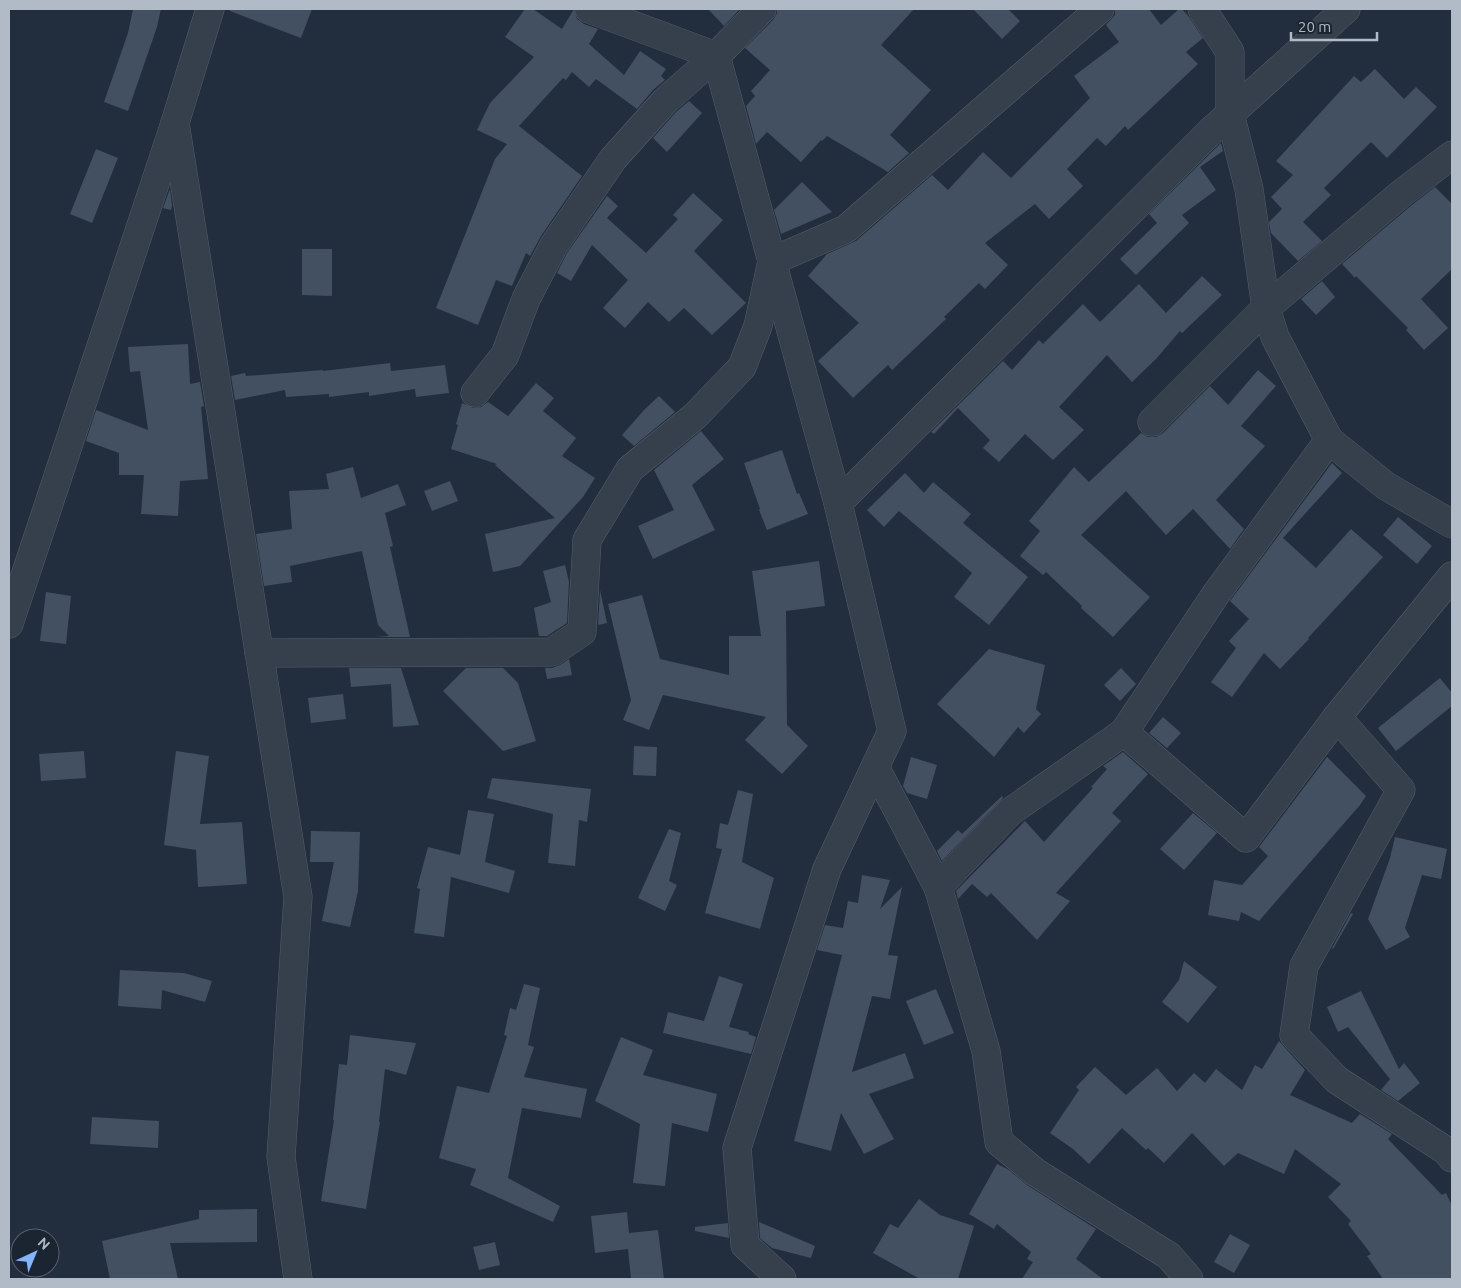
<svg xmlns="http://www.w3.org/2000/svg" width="1461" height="1288" viewBox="0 0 1461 1288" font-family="Ubuntu,sans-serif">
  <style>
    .building { fill: #425061 }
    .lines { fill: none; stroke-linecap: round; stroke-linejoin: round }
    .minor-casing { stroke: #545e6a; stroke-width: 29 }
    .minor { stroke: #36404d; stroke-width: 28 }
  </style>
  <rect width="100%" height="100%" fill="#222e3d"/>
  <g class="building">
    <path d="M133 9H161L157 27 128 111 104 102 128 33Z"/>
    <path d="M230 9H312L301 38 230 11Z"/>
    <path d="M525 9H533L562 29 574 9 577 19 584 24 598 29 589 44 624 75 640 51 666 69 661 76 665 80 653 90 637 109 596 79 589 87 572 72 566 80 563 78 519 126 582 176 541 236 530 256 526 253 512 286 496 280 478 325 436 308 495 159 507 144 477 130 490 103 534 57 505 37Z"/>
    <path d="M708 9H740L724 26Z"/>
    <path d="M777 9H914L881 45 931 90 890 135 909 153 888 172 827 136 822 141 821 140 801 162 767 132 756 144 746 106 755 96 751 91 770 70 745 48 773 20 777 13Z"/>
    <path d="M973 9H1008L1020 21 1002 39Z"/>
    <path d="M1115 9H1149L1161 25 1179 9H1182L1189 17 1203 38 1186 52 1198 64 1128 130 1125 126 1106 146 1097 138 1067 169 1083 186 1049 219 1035 204 985 243 1008 265 985 289 979 283 944 317 946 319 892 370 888 365 853 398 818 361 859 323 808 276 827 254 856 241 932 175 948 190 983 152 1011 178 1090 98 1074 76 1119 42 1106 25 1115 15Z"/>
    <path d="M1375 69 1404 99 1416 87 1437 107 1387 158 1371 142 1324 188 1331 195 1303 222 1322 241 1298 261 1271 233 1269 222 1282 209 1271 197 1293 175 1276 161 1354 76 1361 82Z"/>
    <path d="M689 101 702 113 667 152 653 138 676 112Z"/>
    <path d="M1221 143 1223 151 1200 167 1216 190 1182 215 1189 223 1136 275 1120 259 1157 223 1149 214Z"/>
    <path d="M96 149 118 158 92 223 70 214Z"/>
    <path d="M802 182 832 212 781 234 774 210Z"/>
    <path d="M1435 187 1452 204V269L1421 299 1448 328 1424 350 1406 330 1408 328 1356 276 1355 278 1342 264 1412 205Z"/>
    <path d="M170 189 172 206 171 210 163 208Z"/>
    <path d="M693 193 723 220 694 251 746 303 712 335 684 308 669 322 648 302 625 328 603 308 628 280 592 245 571 281 557 273 567 253 607 196 618 206 607 218 646 253 678 219 673 215Z"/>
    <path d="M302 249H332V296L302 295Z"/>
    <path d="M1202 276 1222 295 1182 333 1180 331 1156 359 1132 382 1107 355 1059 407 1084 430 1053 460 1025 434 999 462 983 448 990 440 958 408 934 434 931 432 1003 361 1012 370 1039 340 1043 344 1083 304 1100 322 1139 284 1166 313Z"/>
    <path d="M1322 281 1335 297 1316 315 1301 299Z"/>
    <path d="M188 344 190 384 200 382 204 406 201 407 208 479 180 481 178 516 141 514 144 475H119V453L86 441 96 410 148 430 140 371 130 372 128 347Z"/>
    <path d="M390 363 391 371 445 365 449 393 416 397 415 389 369 396V392L329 397V394L286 397 285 390 235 400 231 376 245 373 246 376 323 370V371Z"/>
    <path d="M1258 370 1276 386 1241 426 1265 446 1216 500 1244 529 1230 549 1193 509 1166 535 1126 491 1081 535 1150 597 1113 637 1081 608 1082 606 1046 572 1043 575 1020 556 1040 531 1029 521 1074 467 1089 482 1141 433 1148 437H1156L1163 433 1210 386 1228 405Z"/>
    <path d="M536 383 554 398 543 411 576 438 562 456 595 478 583 497 520 566 493 572 485 534 555 518 495 465 497 464 451 449 458 425 456 424 462 403 473 408 481 407 488 402 508 416Z"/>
    <path d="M659 396 675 412 634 446 622 435 645 409Z"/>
    <path d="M701 431 724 459 692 485 715 530 653 559 638 526 674 510 654 470Z"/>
    <path d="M782 450 797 494 799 493 808 514 767 530 759 510 760 509 744 463Z"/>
    <path d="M1332 463 1342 473 1283 538 1316 568 1351 529 1383 557 1308 638 1309 639 1280 669 1264 653 1232 697 1211 682 1236 648 1229 641 1249 619 1230 601Z"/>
    <path d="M353 467 361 498 398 484 406 505 385 513 393 546 390 547 410 637H375L389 636 378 625 362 551 290 566 292 582 264 586 256 534 292 529 289 491 329 489 326 474Z"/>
    <path d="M905 473 924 493 933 482 971 514 963 523 1028 577 989 625 954 597 972 573 899 511 884 527 867 510Z"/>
    <path d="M450 481 458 501 432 511 424 491Z"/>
    <path d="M1398 517 1432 546 1417 564 1383 535Z"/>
    <path d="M819 561 825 606 786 611 787 725 808 746 782 774 745 740 766 717 663 695 649 730 623 720 631 700 608 604 642 595 660 659 729 675V636H761L752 571Z"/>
    <path d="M565 565 569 582 567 623 547 636H539L534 608 551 602 543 571Z"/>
    <path d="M600 590 607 623 598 625Z"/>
    <path d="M46 592 71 596 66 644 40 641Z"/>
    <path d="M989 649 1045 665 1036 709 1041 714 1024 733 1018 727 994 757 937 704Z"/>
    <path d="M569 659 572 675 547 679 545 668H552L560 665Z"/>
    <path d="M349 668H401L419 725 393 727 391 684 351 687Z"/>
    <path d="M466 668H503L518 683 536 741 503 751 443 691Z"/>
    <path d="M1121 668 1136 684 1120 701 1104 685Z"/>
    <path d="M1440 678 1452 693V706L1396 751 1378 728Z"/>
    <path d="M343 694 346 719 311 723 308 698Z"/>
    <path d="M1163 717 1181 733 1167 748 1149 733Z"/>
    <path d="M634 746 657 747 656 776 633 775Z"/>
    <path d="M84 751 86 778 41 781 39 754Z"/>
    <path d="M176 751 209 756 200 824 242 822 247 884 198 887 196 850 164 845Z"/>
    <path d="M1123 752 1148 774 1112 813 1121 821 1056 893 1070 901 1037 940 991 893 987 897 972 884 958 899 956 891 1025 821 1044 842 1093 788 1091 787 1107 769 1103 766Z"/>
    <path d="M911 757 937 765 927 799 907 793 903 786Z"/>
    <path d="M1327 757 1366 796 1360 805 1259 921 1241 912 1239 921 1208 915 1214 880 1242 885 1268 856 1259 847Z"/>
    <path d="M492 778 591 789 587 822 579 820 575 866 548 863 553 814 487 798Z"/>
    <path d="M738 790 753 794 742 862 774 878 760 929 705 913 722 849 716 848 720 823 728 825Z"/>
    <path d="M1002 796 1003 798 942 861 937 851 958 830 962 834Z"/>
    <path d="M468 810 494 814 485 862 515 871 509 893 451 877 444 937 414 933 420 889 417 888 428 847 460 855Z"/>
    <path d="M1193 813 1217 833 1184 870 1160 849Z"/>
    <path d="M669 829 681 833 669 881 677 885 665 911 638 898Z"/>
    <path d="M311 831 360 832 358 891 350 927 322 921 334 862H310Z"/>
    <path d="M1395 837 1447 849 1441 879 1422 875 1405 928 1410 937 1386 950 1368 919 1390 858Z"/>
    <path d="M862 875 890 880 880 909 902 887 888 955 898 956 890 999 872 996 852 1072 905 1053 914 1078 869 1094 894 1139 864 1154 841 1113 831 1151 794 1141 842 955 817 950 825 925 843 928 848 901 858 903Z"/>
    <path d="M1351 913 1353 914 1333 949 1332 948Z"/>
    <path d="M1184 961 1217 987 1188 1023 1162 1002 1179 980Z"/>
    <path d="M120 970 184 973 212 981 205 1002 162 990 161 1009 118 1006Z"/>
    <path d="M719 976 743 984 729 1027 749 1032 748 1034 756 1037 751 1054 663 1033 668 1012 704 1021Z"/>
    <path d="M524 984 540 988 528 1045 534 1047 524 1077 587 1089 581 1118 522 1108 508 1178 560 1206 553 1222 470 1185 476 1169 439 1158 457 1086 489 1093 507 1036 504 1035 510 1008 516 1010Z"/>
    <path d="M936 989 954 1033 924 1045 906 1001Z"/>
    <path d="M1361 991 1399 1069 1404 1063 1420 1083 1398 1101 1381 1090 1390 1079 1348 1027 1338 1032 1327 1007Z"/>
    <path d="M350 1035 416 1043 406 1075 385 1069 379 1122H380L366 1209 321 1201 334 1120H333L339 1064 347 1065Z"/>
    <path d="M621 1037 653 1050 643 1075 717 1094 708 1132 672 1123 665 1186 633 1183 640 1124 595 1101Z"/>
    <path d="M1279 1041 1305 1070 1290 1095 1352 1123 1360 1114 1392 1134 1388 1139 1442 1195 1446 1193 1452 1206V1279H1383L1367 1256 1371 1254 1348 1224 1351 1221 1328 1197 1341 1184 1295 1149 1284 1174 1238 1153 1224 1166 1192 1133 1164 1163 1148 1148 1146 1150 1122 1128 1089 1164 1073 1149 1050 1133 1079 1090 1076 1087 1095 1067 1126 1095 1157 1068 1177 1091 1194 1073 1205 1083 1216 1069 1242 1090 1255 1065 1262 1069Z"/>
    <path d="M92 1117 159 1121 158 1148 90 1144Z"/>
    <path d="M997 1164 1009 1170 1027 1185 1096 1229 1076 1259 1103 1279H1022L1033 1262 1027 1259 1031 1252 997 1224 994 1229 969 1214Z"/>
    <path d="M919 1199 940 1215 974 1226 958 1279H920L873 1253 890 1224 898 1228Z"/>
    <path d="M257 1209V1242L170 1243 178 1279H110L102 1241 199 1219V1210Z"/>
    <path d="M627 1212 629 1233 658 1230 664 1279H631L628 1249 595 1253 591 1216Z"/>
    <path d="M759 1222 815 1246 811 1258 772 1248 760 1238Z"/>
    <path d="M728 1223 729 1238 695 1231V1227Z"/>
    <path d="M1230 1234 1250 1245 1234 1273 1214 1262Z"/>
    <path d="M495 1242 500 1265 479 1270 473 1247Z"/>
  </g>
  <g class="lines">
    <defs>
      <g id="minor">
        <path d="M589 9 716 56 838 503 892 731 827 869 737 1148 745 1245 782 1279"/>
        <path d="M1202 9 1230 52V114L1249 189 1266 308 1275 337 1329 440 1386 486 1452 524"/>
        <path d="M175 123 298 897 281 1157 298 1279"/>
        <path d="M475 393 505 355 526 299 554 245 613 159 665 101 716 56 762 9"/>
        <path d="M1152 422 1266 308 1402 193 1452 155"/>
        <path d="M838 503 1211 131 1346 9"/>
        <path d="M1452 576 1337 717 1401 790 1304 966 1294 1035 1337 1080 1445 1150 1452 1158"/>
        <path d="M9 624 175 123 210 9"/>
        <path d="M259 653 552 652 582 632 587 540 630 469 695 416 742 367 758 326 772 261 846 229 1100 9"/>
        <path d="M1124 732 1216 594 1329 440"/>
        <path d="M875 767 938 887 986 1051 999 1142 1035 1172 1169 1256 1189 1279"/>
        <path d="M938 887 1010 812 1124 732 1246 838 1337 717"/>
      </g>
    </defs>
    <use href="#minor" class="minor-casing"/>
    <use href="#minor" class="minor"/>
  </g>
  <rect width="1461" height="1288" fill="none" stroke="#b1bbc8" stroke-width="20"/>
  <g transform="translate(35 1253) rotate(44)"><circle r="24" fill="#1b2531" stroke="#57616d"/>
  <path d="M0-4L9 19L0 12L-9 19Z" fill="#82b5fc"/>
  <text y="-8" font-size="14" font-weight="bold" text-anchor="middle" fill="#b1bbc8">N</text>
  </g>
  <path d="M1291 32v8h86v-8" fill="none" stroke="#b1bbc8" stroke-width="2.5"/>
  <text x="1298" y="32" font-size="15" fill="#b1bbc8" stroke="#1b2531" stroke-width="4" paint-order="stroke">20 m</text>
</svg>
